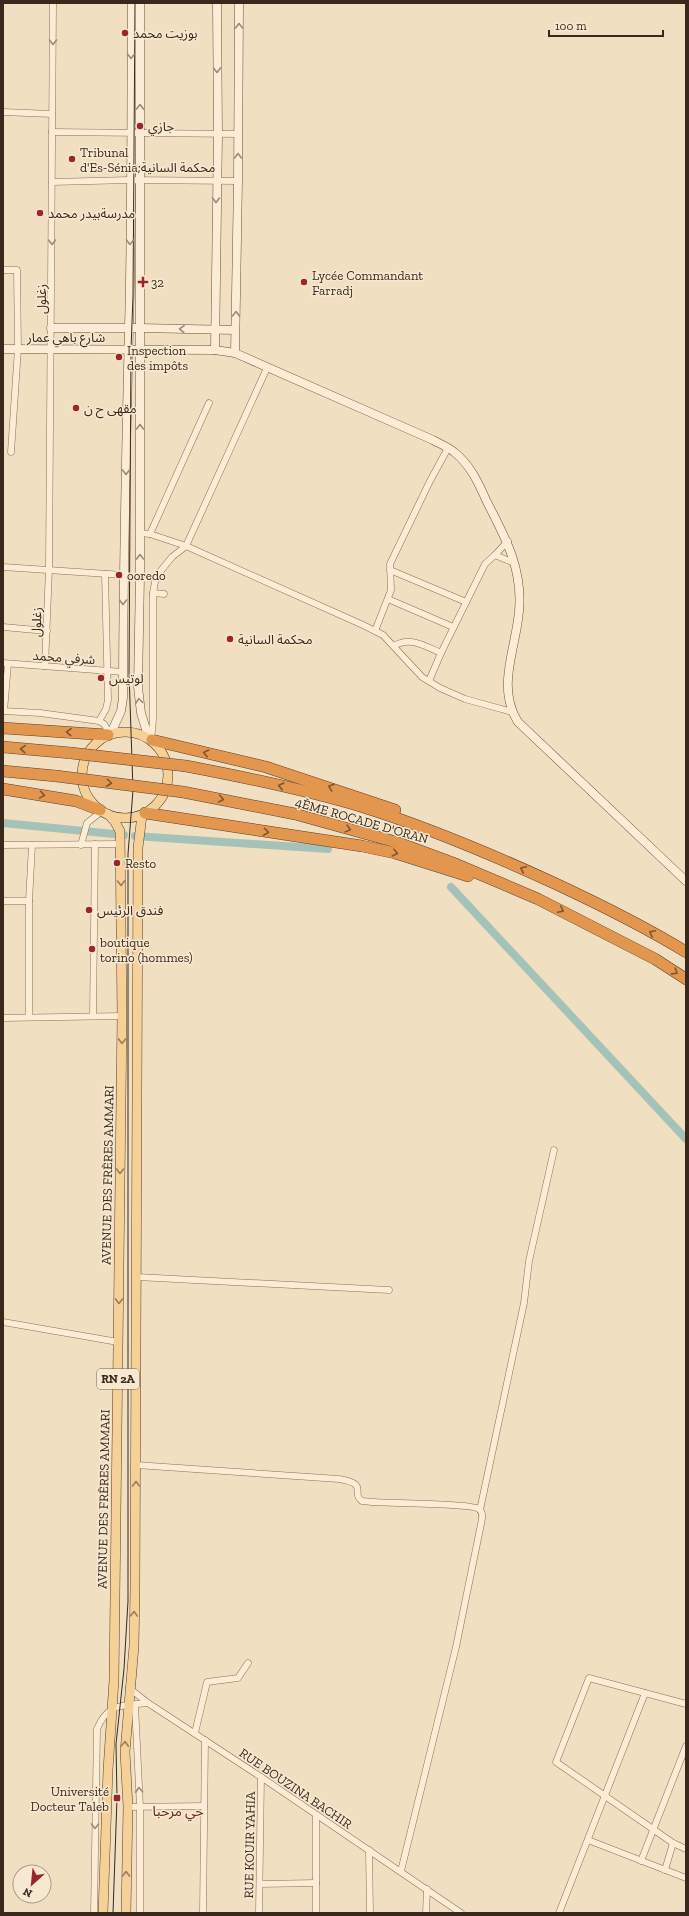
<svg xmlns="http://www.w3.org/2000/svg" width="689" height="1916" viewBox="0 0 689 1916" font-family="'Zilla Slab','Noto Sans Arabic',serif">
  <style>
    .lines { fill: none; stroke-linecap: round; stroke-linejoin: round }
    .canal { stroke: #a4c2b7; stroke-width: 8 }
    .street-casing { stroke: #8a6f58; stroke-width: 7 }
    .secondary-casing { stroke: #6c503b; stroke-width: 9 }
    .primary-casing { stroke: #583e2c; stroke-width: 10 }
    .highway-casing { stroke: #583e2c; stroke-width: 12 }
    .street { stroke: #faecd5; stroke-width: 6 }
    .secondary { stroke: #faecd5; stroke-width: 8 }
    .primary { stroke: #f5d197; stroke-width: 9 }
    .highway { stroke: #e3974e; stroke-width: 11 }
    .tram { stroke: #39291d; stroke-width: 1 }
    .highway-bridge-casing { stroke: #583e2c; stroke-width: 12; stroke-linecap: butt }
    .highway-bridge { stroke: #e3974e; stroke-width: 11 }
    .oneway { stroke: #9a8a79 }
    .oneway2 { stroke: #7d5531 }
    .oneway3 { stroke: #977d5a }
    .poi-dot { fill: #9c252e; stroke: #f7e9d1; stroke-width: 1.5 }
    .labels { text-anchor: middle; stroke-width: 3; stroke-linejoin: round; paint-order: stroke }
    .shield { fill: #f7e9d1; stroke: #726353; stroke-width: 1 }
    .shield-label { font-size: 12px; font-weight: bold; fill: #39291d }
    .poi-label { font-size: 13px; fill: #39291d; stroke: #f7e9d1; text-anchor: start }
    .street-label { font-size: 13px; fill: #39291d; stroke: #f7e9d1 }
    .neighbourhood-label { font-size: 14px; fill: #68251a; stroke: #f7e9d1 }
  </style>
  <rect width="100%" height="100%" fill="#f0dfc1"/>
  <g class="lines">
    <g class="canal">
      <path d="M3 823 124 835"/>
      <path d="M135 836 328 849"/>
      <path d="M451 887 686 1139"/>
    </g>
    <defs>
      <g id="street">
        <path d="M3 112 52 114"/>
        <path d="M52 132 238 134"/>
        <path d="M52 182 130 180 238 181"/>
        <path d="M3 270H17L18 349 11 452"/>
        <path d="M140 533 150 534 186 546 363 625 383 635 422 677 440 688 465 699 512 712"/>
        <path d="M150 534 209 403"/>
        <path d="M495 555 508 541"/>
        <path d="M3 567 123 575"/>
        <path d="M390 570 466 602"/>
        <path d="M153 593 164 594"/>
        <path d="M388 599 453 627"/>
        <path d="M3 627 47 631"/>
        <path d="M375 631 391 590 390 564 430 481 448 448"/>
        <path d="M394 646C410 636 425 646 441 653"/>
        <path d="M3 663 123 672"/>
        <path d="M45 666 49 569 53 3"/>
        <path d="M429 681 441 653 485 564 495 555 514 563"/>
        <path d="M3 711 40 713 99 721 104 724 110 734"/>
        <path d="M4 711 8 664"/>
        <path d="M99 721 106 709 108 700 105 574"/>
        <path d="M151 740 153 720V593L155 582 159 573 172 557 186 546 267 368"/>
        <path d="M3 845 120 844"/>
        <path d="M81 845 87 823 102 811"/>
        <path d="M3 901H29"/>
        <path d="M93 1016 95 844"/>
        <path d="M29 1017V901L32 845"/>
        <path d="M3 1018 122 1016"/>
        <path d="M137 1277 389 1290"/>
        <path d="M3 1322 118 1342"/>
        <path d="M136 1465 339 1479C370 1484 350 1493 362 1501 380 1504 472 1503 479 1509 484 1513 482 1519 481 1524L456 1647 401 1871"/>
        <path d="M480 1510 524 1303 529 1261 554 1150"/>
        <path d="M129 1688 148 1703"/>
        <path d="M686 1704 589 1678 556 1762 673 1843 686 1849"/>
        <path d="M135 1705 140 1807V1913"/>
        <path d="M195 1733 207 1682 238 1678 248 1663"/>
        <path d="M128 1807 204 1806"/>
        <path d="M588 1840 686 1878"/>
        <path d="M369 1850 370 1913"/>
        <path d="M641 1861 686 1746"/>
        <path d="M665 1870 673 1843"/>
        <path d="M260 1884 316 1883"/>
        <path d="M94 1913 97 1729C108 1702 123 1706 148 1703L261 1777 461 1913"/>
        <path d="M203 1913 205 1740"/>
        <path d="M259 1913 261 1777"/>
        <path d="M316 1913V1815"/>
        <path d="M426 1913 427 1889"/>
        <path d="M559 1913 645 1693"/>
      </g>
      <g id="secondary">
        <path d="M140 3V576L138 687 141 713 149 739"/>
        <path d="M51 328H140L235 330"/>
        <path d="M3 349 215 350 235 353 433 440C440 444 448 447 454 452 470 464 479 484 487 502 505 537 523 569 519 611 516 649 496 687 518 722L686 881"/>
        <path d="M215 350 218 135 217 3"/>
        <path d="M235 353 238 181 239 3"/>
        <path d="M111 733 121 711 123 698C123 574 126 451 129 328 132 220 131 111 132 3"/>
      </g>
      <g id="primary">
        <circle cx="125" cy="775" r="43"/>
        <path d="M103 1913 108 1770 114 1680 122 1016 120 831 115 822 108 814"/>
        <path d="M126 1913 128 1807 125 1752 134 1646 135 1590 138 848 142 815"/>
      </g>
      <g id="highway">
        <path d="M3 728 108 735"/>
        <path d="M152 740 266 767 395 810"/>
        <path d="M3 747 71 753"/>
        <path d="M186 766C244 777 303 789 360 806 427 827 491 854 554 883 599 904 644 926 686 952"/>
        <path d="M3 771 56 776"/>
        <path d="M3 789 76 801 100 810"/>
        <path d="M183 792 295 814 396 842 458 865 538 899 655 959 686 979"/>
        <path d="M145 813 362 846 395 853 468 876"/>
      </g>
    </defs>
    <use href="#street" class="street-casing"/>
    <use href="#secondary" class="secondary-casing"/>
    <use href="#primary" class="primary-casing"/>
    <use href="#highway" class="highway-casing"/>
    <use href="#street" class="street"/>
    <use href="#secondary" class="secondary"/>
    <use href="#primary" class="primary"/>
    <use href="#highway" class="highway"/>
    <path class="tram" d="M113 1913 117 1798 116 1744 124 1669 128 1601V854L133 790 129 673 131 349 133 296 135 3"/>
    <defs>
      <g id="highway-bridge">
        <path d="M71 753 186 766"/>
        <path d="M56 776 183 792"/>
      </g>
    </defs>
    <use href="#highway-bridge" class="highway-bridge-casing"/>
    <use href="#highway-bridge" class="highway-bridge"/>
  </g>
  <defs><path id="oneway-chevron" d="M-2-3.5L2.5 0L-2 3.5" fill="none" stroke-width="1.6" stroke-linecap="round" stroke-linejoin="round"/></defs>
  <g class="oneway">
    <use href="#oneway-chevron" transform="translate(239 26) rotate(-90)"/>
    <use href="#oneway-chevron" transform="translate(53 42) rotate(90)"/>
    <use href="#oneway-chevron" transform="translate(131 56) rotate(90)"/>
    <use href="#oneway-chevron" transform="translate(217 70) rotate(89)"/>
    <use href="#oneway-chevron" transform="translate(140 107) rotate(-89)"/>
    <use href="#oneway-chevron" transform="translate(238 156) rotate(-90)"/>
    <use href="#oneway-chevron" transform="translate(216 200) rotate(90)"/>
    <use href="#oneway-chevron" transform="translate(52 242) rotate(90)"/>
    <use href="#oneway-chevron" transform="translate(130 242) rotate(91)"/>
    <use href="#oneway-chevron" transform="translate(236 314) rotate(-89)"/>
    <use href="#oneway-chevron" transform="translate(182 329) rotate(-178)"/>
    <use href="#oneway-chevron" transform="translate(140 427) rotate(-90)"/>
    <use href="#oneway-chevron" transform="translate(126 472) rotate(91)"/>
    <use href="#oneway-chevron" transform="translate(140 557) rotate(-91)"/>
    <use href="#oneway-chevron" transform="translate(123 602) rotate(90)"/>
    <use href="#oneway-chevron" transform="translate(139 701) rotate(-98)"/>
    <use href="#oneway-chevron" transform="translate(139 1790) rotate(-93)"/>
    <use href="#oneway-chevron" transform="translate(95 1826) rotate(91)"/>
  </g>
  <g class="oneway2">
    <use href="#oneway-chevron" transform="translate(69 732) rotate(-177)"/>
    <use href="#oneway-chevron" transform="translate(23 749) rotate(-176)"/>
    <use href="#oneway-chevron" transform="translate(206 753) rotate(-167)"/>
    <use href="#oneway-chevron" transform="translate(109 783) rotate(7)"/>
    <use href="#oneway-chevron" transform="translate(281 786) rotate(-167)"/>
    <use href="#oneway-chevron" transform="translate(331 787) rotate(-161)"/>
    <use href="#oneway-chevron" transform="translate(42 795) rotate(9)"/>
    <use href="#oneway-chevron" transform="translate(221 799) rotate(10)"/>
    <use href="#oneway-chevron" transform="translate(348 829) rotate(15)"/>
    <use href="#oneway-chevron" transform="translate(266 832) rotate(8)"/>
    <use href="#oneway-chevron" transform="translate(395 853) rotate(14)"/>
    <use href="#oneway-chevron" transform="translate(523 869) rotate(-155)"/>
    <use href="#oneway-chevron" transform="translate(561 910) rotate(26)"/>
    <use href="#oneway-chevron" transform="translate(652 933) rotate(-153)"/>
    <use href="#oneway-chevron" transform="translate(675 972) rotate(32)"/>
  </g>
  <g class="oneway3">
    <use href="#oneway-chevron" transform="translate(121 883) rotate(89)"/>
    <use href="#oneway-chevron" transform="translate(122 1041) rotate(91)"/>
    <use href="#oneway-chevron" transform="translate(120 1171) rotate(91)"/>
    <use href="#oneway-chevron" transform="translate(119 1301) rotate(91)"/>
    <use href="#oneway-chevron" transform="translate(136 1484) rotate(-90)"/>
    <use href="#oneway-chevron" transform="translate(134 1614) rotate(-88)"/>
    <use href="#oneway-chevron" transform="translate(125 1744) rotate(-87)"/>
    <use href="#oneway-chevron" transform="translate(126 1874) rotate(-89)"/>
  </g>
  <g class="poi-dot">
    <circle cx="125" cy="33" r="4"/>
    <circle cx="140" cy="126" r="4"/>
    <circle cx="72" cy="159" r="4"/>
    <circle cx="40" cy="213" r="4"/>
    <path d="M141 276h4v4h4v4h-4v4h-4v-4h-4v-4h4z"/>
    <circle cx="304" cy="282" r="4"/>
    <circle cx="119" cy="357" r="4"/>
    <circle cx="76" cy="408" r="4"/>
    <circle cx="119" cy="575" r="4"/>
    <circle cx="230" cy="639" r="4"/>
    <circle cx="101" cy="678" r="4"/>
    <circle cx="117" cy="863" r="4"/>
    <circle cx="89" cy="910" r="4"/>
    <circle cx="92" cy="949" r="4"/>
    <rect x="113" y="1794" width="8" height="8" rx="2"/>
  </g>
  <g class="labels">
    <rect class="shield" x="97" y="1369" width="42" height="20" rx="3"/>
    <g class="shield-label">
      <text x="118" y="1383">RN 2A</text>
    </g>
    <g class="poi-label">
      <text x="133" y="38">بوزيت محمد</text>
      <text x="148" y="131">جازي</text>
      <text x="80" y="157">Tribunal<tspan x="80" dy="15">d'Es-Sénia;محكمة السانية</tspan></text>
      <text x="48" y="218">مدرسةبيدر محمد</text>
      <text x="312" y="280">Lycée Commandant<tspan x="312" dy="15">Farradj</tspan></text>
      <text x="151" y="287">32</text>
      <text x="127" y="355">Inspection<tspan x="127" dy="15">des impôts</tspan></text>
      <text x="84" y="413">مقهى ح ن</text>
      <text x="127" y="580">ooredo</text>
      <text x="238" y="644">محكمة السانية</text>
      <text x="109" y="683">لوتيس</text>
      <text x="125" y="868">Resto</text>
      <text x="97" y="915">فندق الرئيس</text>
      <text x="100" y="947">boutique<tspan x="100" dy="15">torino (hommes)</tspan></text>
      <text x="109" y="1796" text-anchor="end">Université<tspan x="109" dy="15">Docteur Taleb</tspan></text>
    </g>
    <g class="street-label">
      <text transform="translate(41 299) rotate(-90)" y="5">زغلول</text>
      <text x="66" y="342">شارع باهي عمار</text>
      <text transform="translate(36 622) rotate(-88)" y="5">زغلول</text>
      <text transform="translate(64 657) rotate(4)" y="5">شرفي محمد</text>
      <text transform="translate(362 820) rotate(16)" y="5">4ÈME ROCADE D'ORAN</text>
      <text transform="translate(107 1175) rotate(-89)" y="5">AVENUE DES FRÈRES AMMARI</text>
      <text transform="translate(103 1499) rotate(-89)" y="5">AVENUE DES FRÈRES AMMARI</text>
      <text transform="translate(296 1788) rotate(34)" y="5">RUE BOUZINA BACHIR</text>
      <text transform="translate(249 1845) rotate(-89)" y="5">RUE KOUIR YAHIA</text>
    </g>
    <g class="neighbourhood-label">
      <text x="178" y="1816">حي مرحبا</text>
    </g>
  </g>
  <rect width="689" height="1916" fill="none" stroke="#39291d" stroke-width="8"/>
  <g transform="translate(32 1884) rotate(207)"><circle r="19" fill="#f7e9d1" stroke="#ab9c89"/>
  <path d="M0-3L7 15L0 10L-7 15Z" fill="#9c252e"/>
  <text y="-6" font-size="11" font-weight="bold" text-anchor="middle" fill="#39291d">N</text>
  </g>
  <path d="M549 30v6h114v-6" fill="none" stroke="#39291d" stroke-width="2"/>
  <text x="555" y="30" font-size="12" fill="#39291d" stroke="#f7e9d1" stroke-width="3" paint-order="stroke">100 m</text>
</svg>
